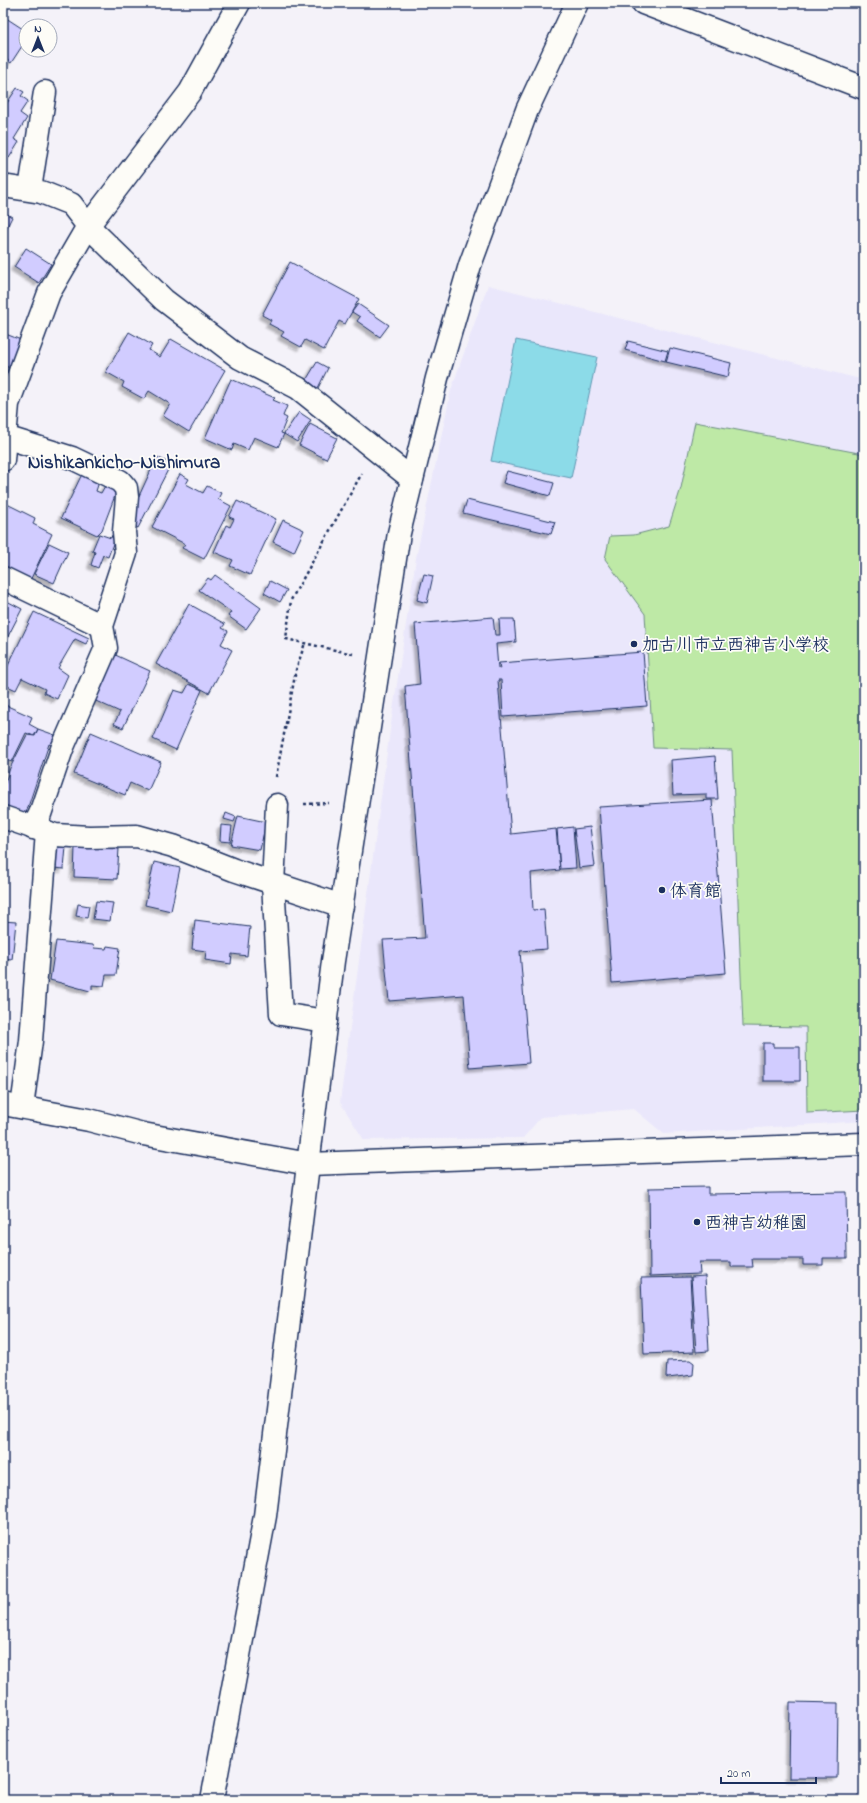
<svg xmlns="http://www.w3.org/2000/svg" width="867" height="1803" viewBox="0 0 867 1803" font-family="'Indie Flower','Klee One',sans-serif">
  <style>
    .built { fill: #eae7fb }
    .green { fill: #bee9a6; stroke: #6c8c82 }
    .water { fill: #8cdbe8; stroke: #5f96b1 }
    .building { fill: #d1ccff; stroke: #1b2f5e; filter: url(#shadow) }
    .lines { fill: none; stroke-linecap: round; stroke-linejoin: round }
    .minor-casing { stroke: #1b2f5e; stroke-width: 25 }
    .tertiary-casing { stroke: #1b2f5e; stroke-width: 25 }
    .path { stroke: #1b2f5e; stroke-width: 2.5; stroke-dasharray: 3 3; stroke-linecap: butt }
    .minor { stroke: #fdfcf7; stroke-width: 22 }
    .tertiary { stroke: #fdfcf7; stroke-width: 22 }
    .poi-dot { fill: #1b2f5e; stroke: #fdfcf7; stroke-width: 1.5 }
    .labels { text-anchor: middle; stroke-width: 3.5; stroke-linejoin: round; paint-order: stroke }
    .poi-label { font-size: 17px; font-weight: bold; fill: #1b2f5e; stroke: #fdfcf7; text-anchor: start }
    .quarter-label { font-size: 19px; font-weight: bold; fill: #1b2f5e; stroke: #fdfcf7 }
  </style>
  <defs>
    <filter id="shadow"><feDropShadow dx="-3.5" dy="3.5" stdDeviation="1" flood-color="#0004"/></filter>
  </defs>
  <rect width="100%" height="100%" fill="#f4f2f9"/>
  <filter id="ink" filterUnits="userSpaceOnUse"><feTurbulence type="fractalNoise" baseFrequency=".025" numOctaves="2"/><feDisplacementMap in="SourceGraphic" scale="8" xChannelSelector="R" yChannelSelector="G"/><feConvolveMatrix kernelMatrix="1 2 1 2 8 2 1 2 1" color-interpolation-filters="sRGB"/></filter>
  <g filter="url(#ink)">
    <path class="built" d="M488 285 864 380V1121L664 1134 634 1109 541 1117 523 1138 364 1140 340 1102 390 730 416 558 451 390Z"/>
    <path class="green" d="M695 422 864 454V1110L807 1113 806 1027 743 1026 732 750 653 748 645 614 605 559 610 536 634 535 669 526 681 488Z"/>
    <path class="water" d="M516 340 597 357 571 478 491 461Z"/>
    <g class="building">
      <path d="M3 16 26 31V40L11 63 3 57Z"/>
      <path d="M17 88 24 92 21 96 28 101 20 113 27 118 14 139 19 142 9 158 3 154V109Z"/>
      <path d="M5 213 12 217 3 235V217Z"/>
      <path d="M26 248 51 264 39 283 14 267Z"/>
      <path d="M290 262 359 299 345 324 339 321 324 350 305 340 301 347 281 336 284 332 269 324 271 320 262 315Z"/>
      <path d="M358 304 389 325 380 337 357 321 360 317 352 312Z"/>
      <path d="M129 332 152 345 149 350 160 357 171 339 225 370 189 432 163 416 170 404 149 391 144 399 122 387 124 382 106 372Z"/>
      <path d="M3 333 21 340 10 368 3 365Z"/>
      <path d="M628 341 668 351 665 361 625 350Z"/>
      <path d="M670 348 731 363 728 377 666 362Z"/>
      <path d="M317 362 328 368 318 388 305 382Z"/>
      <path d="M231 379 275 398 273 400 287 406 283 416 287 418 281 433 284 434 278 447 254 437 248 450 234 444 232 450 205 438Z"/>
      <path d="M299 412 311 420 297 442 284 434Z"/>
      <path d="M310 424 337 438 326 459 299 445Z"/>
      <path d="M157 457 171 464 138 528 127 522Z"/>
      <path d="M507 471 554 483 550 496 503 483Z"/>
      <path d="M82 474 99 482 96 491 101 493 106 484 116 493 102 530 97 535 61 518Z"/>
      <path d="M180 474 189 479 186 484 203 493 207 486 221 493 218 499 231 506 204 559 182 548 185 544 152 527Z"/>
      <path d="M467 500 555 522 551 534 463 513Z"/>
      <path d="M237 501 276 519 250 575 230 566 233 560 214 552 226 525 230 527 234 519 229 517Z"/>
      <path d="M3 502 35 518 33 524 52 534 27 587 8 577 11 570 3 565Z"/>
      <path d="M283 520 304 530 294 552 273 542Z"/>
      <path d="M99 534 111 538 112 535 114 536 113 540 114 541 108 557 103 555 98 568 91 565 95 552 92 551Z"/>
      <path d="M49 543 68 552 54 583 34 574Z"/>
      <path d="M424 574 433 576 427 603 417 600Z"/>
      <path d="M215 575 261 608 246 629 228 616 231 612 199 590 208 578 211 580Z"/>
      <path d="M270 581 287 590 280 602 264 593Z"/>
      <path d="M3 599 22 609 3 646Z"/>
      <path d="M189 604 225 624 222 628 228 631 221 644 232 650 209 693 156 664Z"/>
      <path d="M34 612 89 638 86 644 75 639 58 668 68 675 57 699 44 693 45 689 22 678 16 690 3 684V676Z"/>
      <path d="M493 617 495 635H500L499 619H514L516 642 496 644 498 668 500 669 499 663 643 652 647 706 503 717 501 680H498L511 834 556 829 560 870 531 873 533 910 544 909 547 949 520 951 529 1063 470 1068 464 995 389 1001 383 940 425 938 405 686 420 684 415 624Z"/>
      <path d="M109 652 150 671 123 728 114 724 120 712 87 697Z"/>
      <path d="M189 684 202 690 176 750 153 739 174 690 184 693Z"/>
      <path d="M3 704 32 717 29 724 38 729 34 736 26 733 12 762 3 759Z"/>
      <path d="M38 729 55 735 51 745 49 744 25 816 3 808V789L10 768 27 735 35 736Z"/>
      <path d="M91 732 161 762 148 791 130 783 125 795 74 774Z"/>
      <path d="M715 756 718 799H706V794L673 795 671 760Z"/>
      <path d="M712 800 726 973 612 983 599 807Z"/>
      <path d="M226 813 236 817 234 822 224 819Z"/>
      <path d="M238 816 266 822 260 850 231 845Z"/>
      <path d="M221 825 232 826 230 842 220 841Z"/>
      <path d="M573 827 576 868 560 869 557 829Z"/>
      <path d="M590 827 595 866 579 868 574 829Z"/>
      <path d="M56 847H66L64 869 54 868Z"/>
      <path d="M75 847 119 849 117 879 74 877Z"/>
      <path d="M154 862 180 868 171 911 145 905Z"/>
      <path d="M96 901 113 903 110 921 93 919Z"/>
      <path d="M78 904 89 906 87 918 76 916Z"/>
      <path d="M195 920 250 927 247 956 232 954 231 964 205 960 206 951 192 949Z"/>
      <path d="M3 921 16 922 12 960 3 959Z"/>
      <path d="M56 941 93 945 94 948 106 949 107 946 120 948 116 975H106L104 986 92 985V989L90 991 50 980Z"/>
      <path d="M763 1043H773V1047H800V1081H763Z"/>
      <path d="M708 1187V1194L846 1192 847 1258H823V1265H803V1259H752L753 1267H731V1262H699L700 1274 650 1276 649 1188Z"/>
      <path d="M705 1276 709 1351 696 1352 691 1277Z"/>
      <path d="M690 1277 694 1352 644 1354 641 1278Z"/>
      <path d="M690 1360 694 1363 693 1375 668 1378 666 1377 667 1361Z"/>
      <path d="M790 1702 838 1703 837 1778H789Z"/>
    </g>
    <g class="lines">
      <defs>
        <g id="minor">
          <path d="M643 3 864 88"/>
          <path d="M3 186 41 192 71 204 88 226 164 300 240 358 298 388 412 479"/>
          <path d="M30 189 45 92"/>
          <path d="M5 437 72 458 120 481 126 488 127 497 124 532 126 553 102 626 106 648 62 749 40 814 33 828"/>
          <path d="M3 460 8 404 49 293 88 226 190 92 239 3"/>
          <path d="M3 578 102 626"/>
          <path d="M277 805 273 884 281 1014 326 1021"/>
          <path d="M3 817 55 835 89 837 137 836 173 846 234 870 342 906"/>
          <path d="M3 1104 89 1120 143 1134 309 1164"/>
          <path d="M22 1107 31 1041 47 832"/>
        </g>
        <g id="tertiary">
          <path d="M309 1164 864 1144"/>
          <path d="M212 1800 265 1516 333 961 399 533 437 378 470 265 527 110 577 3"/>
        </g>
      </defs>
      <use href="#minor" class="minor-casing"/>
      <use href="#tertiary" class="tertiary-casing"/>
      <g class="path">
        <path d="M353 654 286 639 291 600 362 473"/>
        <path d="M276 777 296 670 305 643"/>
        <path d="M304 804 329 803"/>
      </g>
      <use href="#minor" class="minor"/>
      <use href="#tertiary" class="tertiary"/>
    </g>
  </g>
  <g class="poi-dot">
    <circle cx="634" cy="644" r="4"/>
    <circle cx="662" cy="890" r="4"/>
    <circle cx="697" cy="1222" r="4"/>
  </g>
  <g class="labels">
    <g class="poi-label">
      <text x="642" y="650">加古川市立西神吉小学校</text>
      <text x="670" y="896">体育館</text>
      <text x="705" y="1228">西神吉幼稚園</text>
    </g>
    <g class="quarter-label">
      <text x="124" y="468">Nishikankicho-Nishimura</text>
    </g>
  </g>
  <rect width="867" height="1803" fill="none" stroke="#fdfcf7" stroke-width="16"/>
  <rect x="8" y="8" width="851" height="1787" fill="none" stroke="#1b2f5e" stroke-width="1.5" filter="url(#ink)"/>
  <g transform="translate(38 38)"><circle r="19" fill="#fdfcf7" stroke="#a3aaba"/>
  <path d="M0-3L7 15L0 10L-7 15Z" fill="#1b2f5e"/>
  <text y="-6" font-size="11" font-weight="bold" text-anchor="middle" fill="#1b2f5e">N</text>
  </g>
  <path d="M721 1777v6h95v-6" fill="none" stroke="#1b2f5e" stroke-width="2"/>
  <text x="727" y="1777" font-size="12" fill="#1b2f5e" stroke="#fdfcf7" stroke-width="3" paint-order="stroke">20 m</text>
</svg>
